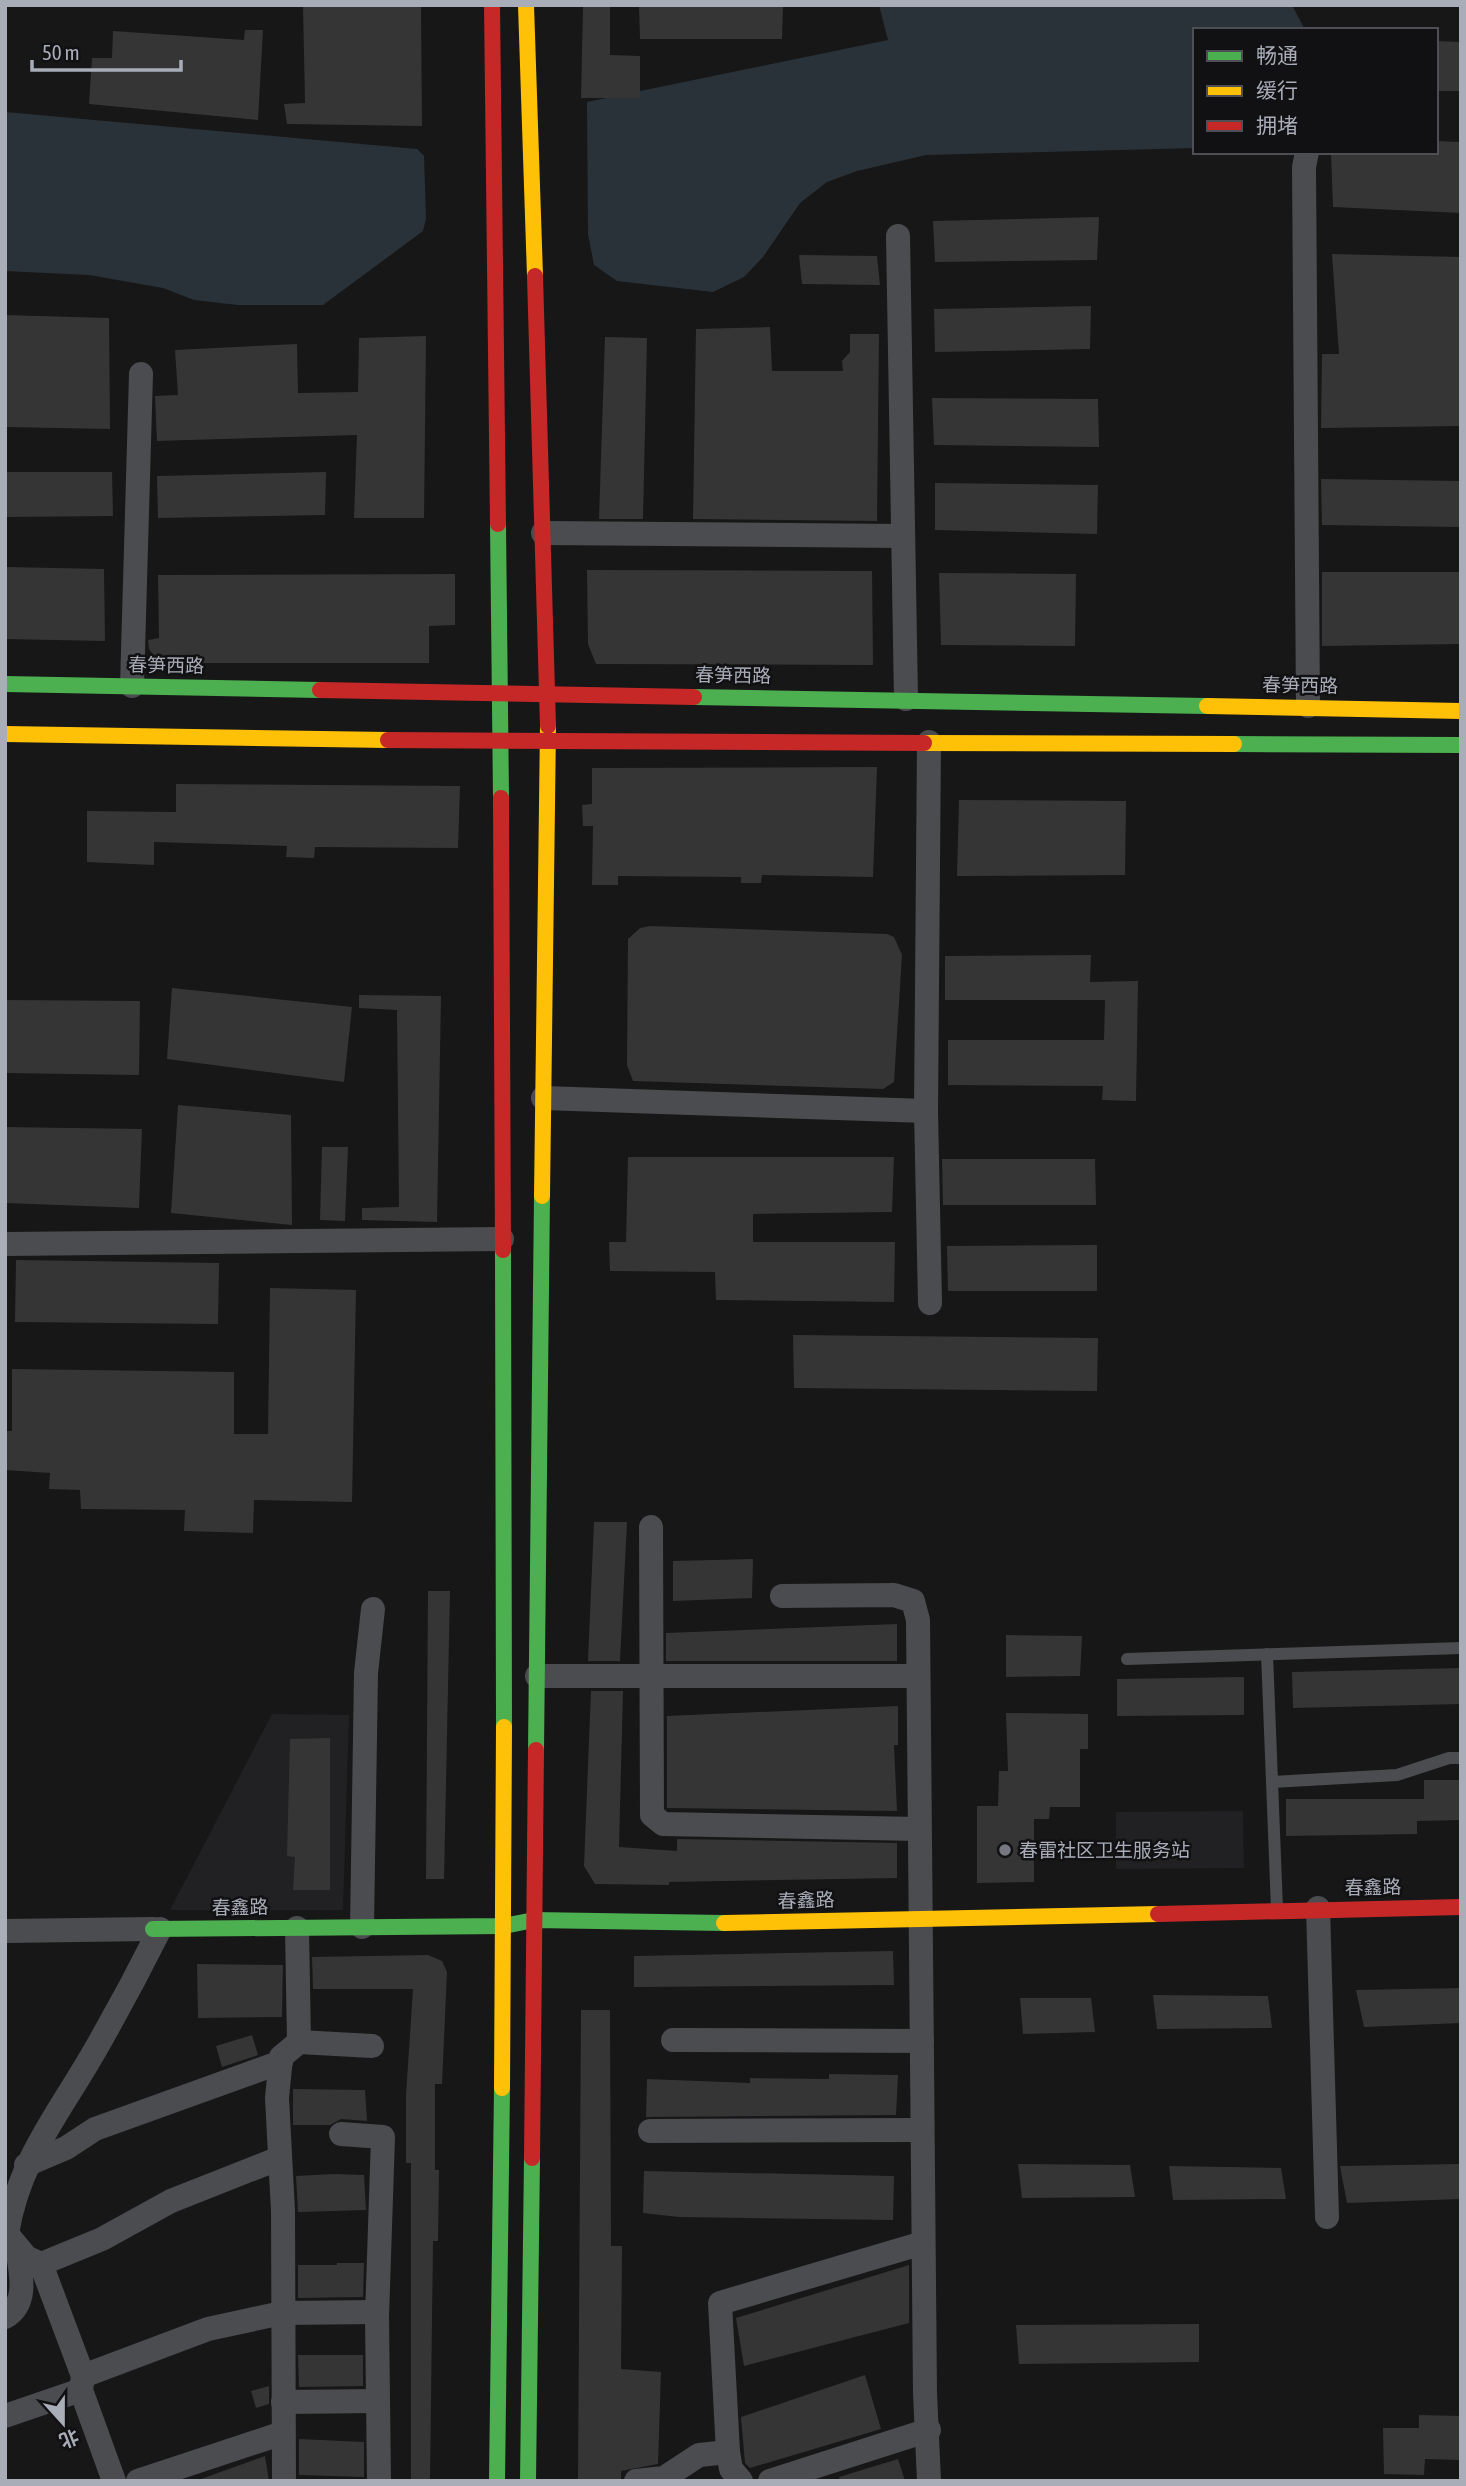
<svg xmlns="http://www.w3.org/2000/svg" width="1466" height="2486" viewBox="0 0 1466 2486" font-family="'Asap Condensed','Noto Sans SC',sans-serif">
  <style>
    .built { fill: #212123 }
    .water { fill: #2a3239 }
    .building { fill: #353536 }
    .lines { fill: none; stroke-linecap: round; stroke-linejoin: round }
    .lane { stroke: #4b4c50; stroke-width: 12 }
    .street { stroke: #4b4c50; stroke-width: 24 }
    .fast { stroke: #4caf50; stroke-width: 16 }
    .slow { stroke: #ffc107; stroke-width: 16 }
    .jam { stroke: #c62828; stroke-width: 16 }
    .poi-dot { fill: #757880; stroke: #111113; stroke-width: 2.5 }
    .labels { text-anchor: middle; stroke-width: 5; stroke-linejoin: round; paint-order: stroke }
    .street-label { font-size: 19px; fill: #a8adb8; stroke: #111113 }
    .poi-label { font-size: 19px; fill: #a8adb8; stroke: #111113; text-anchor: start }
  </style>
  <rect width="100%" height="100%" fill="#171717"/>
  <g class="built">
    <path d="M272 1714 349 1715 343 1910H170Z"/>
    <path d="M1243 1811 1244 1868 1116 1869V1812Z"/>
  </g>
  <g class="water">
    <path d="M879 5H1292L1305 30H1195V148L926 155 857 171 827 182 800 203 763 257 744 277 713 292 617 281 594 265 588 234 587 102 888 40Z"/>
    <path d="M5 112 417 149 424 156 426 219 423 231 323 305H238L194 300 163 288 89 275 5 271Z"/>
  </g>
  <g class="building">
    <path d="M303 5H421L422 126 287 124 284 104 305 103Z"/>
    <path d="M583 5H610V55L640 56V98H581Z"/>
    <path d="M639 5H783L782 39H640Z"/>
    <path d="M245 30H263L258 120 89 104 92 58H112L113 31 244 40Z"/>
    <path d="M1436 41 1461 42V91H1436Z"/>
    <path d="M1436 141 1461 142V213L1333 207 1331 152H1436Z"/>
    <path d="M1099 217 1097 260 935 262 933 221Z"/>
    <path d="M1332 254 1461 257V426L1321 428 1322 354H1339Z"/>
    <path d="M799 255 877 256 880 285 802 284Z"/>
    <path d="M1091 306 1090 349 935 352 934 309Z"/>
    <path d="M5 315 109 318 110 429 5 427Z"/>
    <path d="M770 327 772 371H843L842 361 850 352V334H879L877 521 693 519 696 329Z"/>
    <path d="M426 336 424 518H354L357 435 157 441 155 396 178 395 175 350 297 344 298 393 358 392 359 338Z"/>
    <path d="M605 337 647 338 643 519H599Z"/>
    <path d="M932 398 1098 399 1099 447 934 445Z"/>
    <path d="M5 472H112L113 516 5 517Z"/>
    <path d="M326 472 325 515 158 518 157 476Z"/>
    <path d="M1321 479 1461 481V527L1322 525Z"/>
    <path d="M935 483 1098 485 1097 534 935 530Z"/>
    <path d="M5 567 104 569 105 641 5 639Z"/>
    <path d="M587 570 872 571 873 665 596 664 588 644Z"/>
    <path d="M1322 572H1461V644L1322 646Z"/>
    <path d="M939 573 1076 574 1075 646 941 645Z"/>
    <path d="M455 574V625L429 626V663H174L154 656 149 649 148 640 159 638 158 575Z"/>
    <path d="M877 767 873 877 762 875 761 883H741V877L618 876V885H592L593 826H583L582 805 592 804V768Z"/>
    <path d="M176 784 460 786 458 848 315 847 314 858 286 857 287 846 154 842V865L87 862V811L176 812Z"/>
    <path d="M959 800 1126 801 1125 875 957 876Z"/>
    <path d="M650 926 887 934 894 937 902 955 894 1082 883 1089 633 1081 627 1065 628 939 640 928Z"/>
    <path d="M1091 955 1090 982 1138 981 1136 1101 1102 1100 1103 1086 948 1085V1040H1104L1105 1000H945V956Z"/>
    <path d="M172 988 352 1007 344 1082 167 1059Z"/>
    <path d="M359 995 441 996 437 1222 362 1220V1208L399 1207 397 1010 359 1008Z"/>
    <path d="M5 1000 140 1001 139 1075 5 1073Z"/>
    <path d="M178 1105 291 1115 292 1225 171 1213Z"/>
    <path d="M5 1127 142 1129 139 1208 5 1203Z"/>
    <path d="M322 1147H348L345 1221 320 1220Z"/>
    <path d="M628 1157H894L892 1212 753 1214V1242H895L894 1302 716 1300 715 1272 610 1271 609 1242H626Z"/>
    <path d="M942 1159H1095L1096 1205H943Z"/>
    <path d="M1097 1245V1291H948L947 1246Z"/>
    <path d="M16 1260 219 1263 218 1324 15 1322Z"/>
    <path d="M270 1288 356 1290 352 1502 254 1500 253 1533 184 1531 185 1510 81 1509 80 1490 49 1489 50 1473 5 1470V1431H12V1369L234 1372V1434H268Z"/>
    <path d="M793 1335 1098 1338 1097 1391 794 1388Z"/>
    <path d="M594 1522H627L620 1661H588Z"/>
    <path d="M753 1559 752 1598 673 1601V1561Z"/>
    <path d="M428 1591H450L444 1879H426Z"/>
    <path d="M897 1624V1661H666V1633Z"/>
    <path d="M1006 1635 1082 1636 1080 1676 1006 1677Z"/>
    <path d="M1461 1668V1704L1293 1708 1292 1672Z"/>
    <path d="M1244 1677V1715L1117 1716V1679Z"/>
    <path d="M591 1691H623L619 1847 677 1851V1839L897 1843V1878L669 1882V1885L595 1884 584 1866Z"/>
    <path d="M898 1706V1745H894L897 1811 667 1808V1716Z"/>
    <path d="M1006 1713 1088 1714V1749H1080V1807H1050L1049 1819H1034V1882L977 1883V1806H998L999 1771H1008Z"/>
    <path d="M330 1738V1890H293L295 1857 287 1856 290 1739Z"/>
    <path d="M1424 1780H1461V1820L1417 1821V1834L1286 1836V1799H1424Z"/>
    <path d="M893 1951 894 1985 634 1987V1956Z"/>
    <path d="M428 1955 442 1961 447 1972 442 2084H435V2170H439L438 2241H433L430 2481H411V2163H406V2095L413 1989H313L312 1957Z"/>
    <path d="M197 1964 283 1965 282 2017 198 2018Z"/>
    <path d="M1461 1988V2023L1364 2027 1356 1990Z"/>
    <path d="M1153 1995 1268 1996 1272 2028 1157 2029Z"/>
    <path d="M1020 1998H1091L1095 2032 1023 2034Z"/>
    <path d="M581 2010H610L611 2246H622L621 2369 661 2372 658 2464 621 2471V2481H578Z"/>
    <path d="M252 2035 258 2055 222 2067 216 2046Z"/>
    <path d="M829 2074 898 2075 896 2115 646 2117 647 2079 750 2083V2078L829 2079Z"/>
    <path d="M293 2089 365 2090 367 2121 341 2119 330 2125H293Z"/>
    <path d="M1018 2164 1130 2165 1135 2197 1022 2198Z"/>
    <path d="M1461 2164V2199L1347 2203 1340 2166Z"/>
    <path d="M1169 2166 1281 2168 1286 2199 1173 2200Z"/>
    <path d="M644 2171 894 2176 893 2220 679 2217 643 2213Z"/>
    <path d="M333 2174 364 2175 366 2210 298 2212 296 2176Z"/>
    <path d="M337 2263H364L363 2297 298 2298V2265H337Z"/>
    <path d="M909 2265V2323L744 2366 736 2318Z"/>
    <path d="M1199 2324V2362L1019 2364 1016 2325Z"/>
    <path d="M298 2355H363V2386L299 2387Z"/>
    <path d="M865 2375 881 2429 750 2468 745 2463 741 2417Z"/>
    <path d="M269 2386V2404L256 2408 251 2391Z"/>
    <path d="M1419 2415 1461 2416V2460L1425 2459 1424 2475 1384 2474 1383 2428H1419Z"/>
    <path d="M299 2439 364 2442V2477L299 2475Z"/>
    <path d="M265 2456 269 2481H201V2479Z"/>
    <path d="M898 2459 905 2481H840L839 2477Z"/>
  </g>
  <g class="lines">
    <g class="lane">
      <path d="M1267 1654 1277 1909"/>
      <path d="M1127 1659 1461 1648"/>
      <path d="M1272 1782 1397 1775 1449 1758H1461"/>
    </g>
    <g class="street">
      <path d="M1307 152 1304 167 1308 706"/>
      <path d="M898 236 906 699"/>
      <path d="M543 533 903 536"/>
      <path d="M132 686 141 374"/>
      <path d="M929 742 926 1111 930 1303"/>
      <path d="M543 1098 926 1111"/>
      <path d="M5 1244 502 1239"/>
      <path d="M651 1527 652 1815 663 1824 919 1829"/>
      <path d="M782 1596 894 1595 913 1601 918 1620 925 2393 929 2481"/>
      <path d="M537 1676H918"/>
      <path d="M1318 1908 1327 2217"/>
      <path d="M362 1927 366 1673 373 1609"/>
      <path d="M5 1931 153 1929"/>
      <path d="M673 2040 922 2041"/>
      <path d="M299 2042 372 2046"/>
      <path d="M650 2131 922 2130"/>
      <path d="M341 2134 383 2137 377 2317 379 2481"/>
      <path d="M26 2165 66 2148 95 2129 281 2062"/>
      <path d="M41 2264 102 2239 171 2201 280 2158"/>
      <path d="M5 2317C30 2303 20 2270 17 2247"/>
      <path d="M83 2376 208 2329 282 2313 377 2312"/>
      <path d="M283 2402 378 2401"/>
      <path d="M5 2416 81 2390"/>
      <path d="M728 2452 720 2303 923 2243"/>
      <path d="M114 2481 81 2390 83 2376 41 2264 26 2257 7 2234C18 2162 59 2113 94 2052 117 2012 139 1971 160 1929"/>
      <path d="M138 2481 283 2433"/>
      <path d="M284 2481 283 2211 277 2098 281 2057 299 2042 297 1928"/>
      <path d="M636 2481 664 2478 699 2455 728 2452 731 2469 741 2481"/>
      <path d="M770 2481 929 2430"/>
    </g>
    <g class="fast">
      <path d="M498 524 501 798"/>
      <path d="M5 684 320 690"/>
      <path d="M694 697 1207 706"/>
      <path d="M1234 744 1461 745"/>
      <path d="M503 1250 504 1727"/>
      <path d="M536 1750 542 1196"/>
      <path d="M153 1929 504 1926 534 1920 724 1923"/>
      <path d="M497 2481 502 2088"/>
      <path d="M528 2481 532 2158"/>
    </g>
    <g class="slow">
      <path d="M526 5 535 276"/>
      <path d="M1207 706 1461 711"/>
      <path d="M5 734 388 740"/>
      <path d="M924 743 1234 744"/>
      <path d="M542 1196 548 726"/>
      <path d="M724 1923 1158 1914"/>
      <path d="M502 2088 504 1727"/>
    </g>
    <g class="jam">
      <path d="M492 5 498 524"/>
      <path d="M535 276 548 726"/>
      <path d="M320 690 694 697"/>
      <path d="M388 740 924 743"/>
      <path d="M501 798 503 1250"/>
      <path d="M1158 1914 1461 1907"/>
      <path d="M532 2158 536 1750"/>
    </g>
  </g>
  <circle class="poi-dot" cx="1005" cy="1850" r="7"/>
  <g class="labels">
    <g class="street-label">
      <text transform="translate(166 665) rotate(1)" y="7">春笋西路</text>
      <text transform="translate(733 675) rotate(1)" y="7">春笋西路</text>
      <text transform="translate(1300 685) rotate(1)" y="7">春笋西路</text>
      <text transform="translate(1373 1887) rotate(-1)" y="7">春鑫路</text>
      <text transform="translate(806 1900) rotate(-2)" y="7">春鑫路</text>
      <text transform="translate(240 1907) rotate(-1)" y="7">春鑫路</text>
    </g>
    <g class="poi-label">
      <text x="1019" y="1857">春雷社区卫生服务站</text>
    </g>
  </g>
  <rect width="1466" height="2486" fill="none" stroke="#a8adb8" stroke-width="14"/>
  <rect x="1193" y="28" width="245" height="126" fill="#111113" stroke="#4d4f55" stroke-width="2"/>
  <rect x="1207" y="51" width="35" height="10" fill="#4caf50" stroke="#4d4f55" stroke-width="2"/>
  <text x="1256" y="63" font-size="21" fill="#a8adb8">畅通</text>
  <rect x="1207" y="86" width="35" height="10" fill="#ffc107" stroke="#4d4f55" stroke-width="2"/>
  <text x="1256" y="98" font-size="21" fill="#a8adb8">缓行</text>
  <rect x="1207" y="121" width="35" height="10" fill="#c62828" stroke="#4d4f55" stroke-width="2"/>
  <text x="1256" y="133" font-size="21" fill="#a8adb8">拥堵</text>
  <g transform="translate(63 2423) rotate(159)" stroke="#111113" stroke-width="5" paint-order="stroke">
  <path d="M0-5L12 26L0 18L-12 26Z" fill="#a8adb8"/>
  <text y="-10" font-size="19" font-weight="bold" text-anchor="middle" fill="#a8adb8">北</text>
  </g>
  <path d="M32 60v10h149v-10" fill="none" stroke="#a8adb8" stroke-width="3.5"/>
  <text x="42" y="60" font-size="21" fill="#a8adb8" stroke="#111113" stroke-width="5" paint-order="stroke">50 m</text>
</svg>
